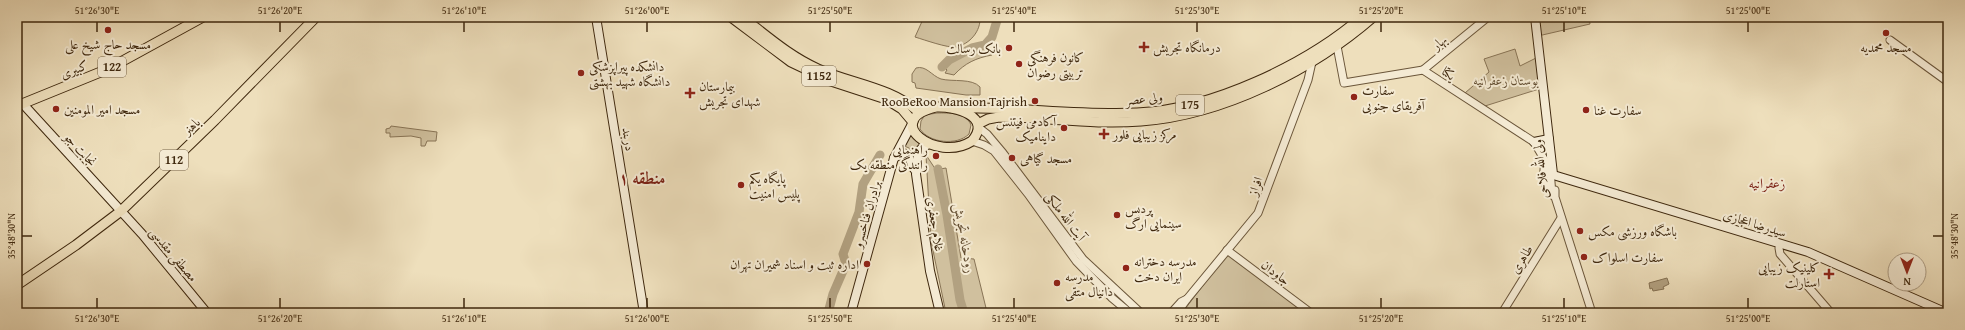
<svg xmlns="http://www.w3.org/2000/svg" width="1965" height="330" viewBox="0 0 1965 330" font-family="'Gentium Book Plus',Amiri,serif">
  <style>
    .green { fill: #d0c09e; stroke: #887456 }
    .water { fill: #b2a181; stroke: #847153 }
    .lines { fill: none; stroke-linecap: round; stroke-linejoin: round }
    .river { stroke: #b2a181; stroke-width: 9 }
    .tertiary-casing { stroke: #6b563a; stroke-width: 9 }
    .secondary-casing { stroke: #3f280e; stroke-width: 10 }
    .primary-casing { stroke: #3f280e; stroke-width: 11 }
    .tertiary { stroke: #f4ead3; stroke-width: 7 }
    .secondary { stroke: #f4ead3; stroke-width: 8 }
    .primary { stroke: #eedfbc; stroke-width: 9 }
    .ticks { fill: none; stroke: #3f280e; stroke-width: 1.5 }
    .poi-dot { fill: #8f2418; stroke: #f4ead3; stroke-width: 1.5 }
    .labels { text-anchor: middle; stroke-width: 4; stroke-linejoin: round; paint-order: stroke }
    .shield { fill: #f4ead3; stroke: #756249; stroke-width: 1 }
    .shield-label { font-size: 12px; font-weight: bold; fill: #3f280e }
    .street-label { font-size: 13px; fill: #3f280e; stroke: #f4ead3 }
    .poi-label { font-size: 13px; fill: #3f280e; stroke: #f4ead3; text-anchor: start }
    .park-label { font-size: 13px; font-style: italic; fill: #634e32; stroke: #f4ead3 }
    .neighbourhood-label { font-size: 14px; fill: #7a1f14; stroke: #f4ead3 }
    .water-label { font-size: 14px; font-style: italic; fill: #624c30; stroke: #f4ead3 }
    .district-label { font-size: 17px; font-weight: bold; fill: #7a1f14; stroke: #f4ead3 }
    .neatline { fill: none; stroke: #3f280e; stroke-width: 1.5 }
    .ticks-label { font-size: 10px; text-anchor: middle; fill: #3f280e }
  </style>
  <rect width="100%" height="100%" fill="#eedfbc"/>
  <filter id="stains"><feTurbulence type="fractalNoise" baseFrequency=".005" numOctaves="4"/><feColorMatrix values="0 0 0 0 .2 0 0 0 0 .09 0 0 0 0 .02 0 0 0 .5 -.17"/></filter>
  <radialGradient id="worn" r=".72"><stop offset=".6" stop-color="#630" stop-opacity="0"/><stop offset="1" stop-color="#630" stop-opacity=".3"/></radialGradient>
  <g class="green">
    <path d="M924 17H980C981 31 970 44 956 47 947 48 925 40 915 37Z"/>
    <path d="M1536 17H1589L1590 24 1538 36Z"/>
    <path d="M986 46 992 55C976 58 965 63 954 75L945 73 947 70 944 67C954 55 971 50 986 46Z"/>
    <path d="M1515 49 1520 66 1536 58 1539 89 1485 106 1465 93 1489 72 1484 59Z"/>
    <path d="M916 68C926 65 932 76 941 79 953 82 972 78 980 87V95H966L916 88 915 83 912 82V74Z"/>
    <path d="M937 113C948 113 966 112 971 125L969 134C957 146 929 143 920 129L921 121 925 115Z"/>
    <path d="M391 126 437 132 436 141H427L425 146H421V138L411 136 390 137V133H386V129L390 128Z"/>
    <path d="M909 134 920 145 914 150 913 158 909 148 902 145Z"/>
    <path d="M926 155 936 170 946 218 962 313H946L931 241Z"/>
    <path d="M946 168 961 258 974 259 986 308 976 313H967L963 301 940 169Z"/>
    <path d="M1227 254 1305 313H1182Z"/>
  </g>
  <path class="water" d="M1667 278 1669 284 1663 287 1664 289 1653 291 1652 288 1650 289 1649 283Z"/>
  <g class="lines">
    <g class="river">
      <path d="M942 67 949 60 972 48 985 45 992 37 998 17"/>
      <path d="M938 169 947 215 960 300 964 313"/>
      <path d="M828 313 833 294 846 264 843 254 859 212 863 184 880 155"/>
    </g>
    <defs>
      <g id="tertiary">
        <path d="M1890 40 1948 82"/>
        <path d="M1337 46 1344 83 1423 70 1534 142 1550 169 1552 195"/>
        <path d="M1423 70 1488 17"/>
        <path d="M978 127 987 134 1003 153 1083 259 1141 313"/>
        <path d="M972 141 984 145 994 151 1028 194 1076 261 1112 298 1130 313"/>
        <path d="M1545 161C1543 175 1542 184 1552 195"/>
        <path d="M1555 190V197L1592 313"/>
        <path d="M1779 248 1780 254 1831 313"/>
        <path d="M1227 250 1311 313"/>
        <path d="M1187 299 1258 213 1308 80 1312 62"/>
        <path d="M1171 313 1181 302 1187 299 1177 313"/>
        <path d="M1502 313 1561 218"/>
      </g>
      <g id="secondary">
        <path d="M596 17 644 313"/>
        <path d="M1535 17 1553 174"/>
        <path d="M23 104 142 234 207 313"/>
        <path d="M1534 142 1549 139"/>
        <path d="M929 144 923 147 918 152 916 174 930 271 940 313"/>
        <path d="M894 158 903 153 908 155 914 169"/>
        <path d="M1550 174 1808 252 1947 313"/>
        <path d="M851 313 894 158 912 124"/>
      </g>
      <g id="primary">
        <path d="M731 17 791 62 831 81 886 99 902 109 913 122"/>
        <path d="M742 17C767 36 789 56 818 69 852 84 890 87 919 112"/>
        <path d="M17 106 108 69 203 17"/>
        <path d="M936 107C955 106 993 116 972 141 936 164 880 120 936 107Z"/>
        <path d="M953 108C1014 106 1076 116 1137 113 1211 110 1306 65 1362 17"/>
        <path d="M978 124 988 119 999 117C1046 117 1094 125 1141 121 1223 115 1312 70 1373 17"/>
        <path d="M17 285 76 245 121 211 215 120 316 17"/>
      </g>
    </defs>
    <use href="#tertiary" class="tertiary-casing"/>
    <use href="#secondary" class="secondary-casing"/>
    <use href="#primary" class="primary-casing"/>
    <use href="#tertiary" class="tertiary"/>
    <use href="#secondary" class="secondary"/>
    <use href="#primary" class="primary"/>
  </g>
  <path class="ticks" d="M97 22V32M280 22V32M464 22V32M647 22V32M830 22V32M1014 22V32M1197 22V32M1381 22V32M1564 22V32M1748 22V32M22 236H32M1933 236H1943M97 298V308M280 298V308M464 298V308M647 298V308M830 298V308M1014 298V308M1197 298V308M1381 298V308M1564 298V308M1748 298V308"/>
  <g class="poi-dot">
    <circle cx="108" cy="30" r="4"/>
    <circle cx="1886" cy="33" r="4"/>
    <path d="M1142 41h4v4h4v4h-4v4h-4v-4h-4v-4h4z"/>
    <circle cx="1009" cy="48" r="4"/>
    <circle cx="1019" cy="64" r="4"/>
    <circle cx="581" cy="73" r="4"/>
    <path d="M688 87h4v4h4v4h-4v4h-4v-4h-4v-4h4z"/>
    <circle cx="1354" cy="97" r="4"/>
    <circle cx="1035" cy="101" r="4"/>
    <circle cx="56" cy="109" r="4"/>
    <circle cx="1586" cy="110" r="4"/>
    <circle cx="1064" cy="128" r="4"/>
    <path d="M1102 128h4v4h4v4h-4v4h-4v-4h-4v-4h4z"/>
    <circle cx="936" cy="156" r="4"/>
    <circle cx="1012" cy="158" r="4"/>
    <circle cx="741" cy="185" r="4"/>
    <circle cx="1117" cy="215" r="4"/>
    <circle cx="1580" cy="231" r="4"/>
    <circle cx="1584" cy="257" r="4"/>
    <circle cx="867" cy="264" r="4"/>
    <circle cx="1126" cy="268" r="4"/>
    <path d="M1827 268h4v4h4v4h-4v4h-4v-4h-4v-4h4z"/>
    <circle cx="1057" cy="283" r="4"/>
  </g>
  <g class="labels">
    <g class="shield">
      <rect x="98" y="57" width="28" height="20" rx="3"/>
      <rect x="802" y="66" width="34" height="20" rx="3"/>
      <rect x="1176" y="95" width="28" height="20" rx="3"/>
      <rect x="160" y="150" width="28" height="20" rx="3"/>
    </g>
    <g class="shield-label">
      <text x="112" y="71">122</text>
      <text x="819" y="80">1152</text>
      <text x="1190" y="109">175</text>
      <text x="174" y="164">112</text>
    </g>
    <g class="street-label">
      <text transform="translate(1439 42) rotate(-39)" y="5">بهار</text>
      <text transform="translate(74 69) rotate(-22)" y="5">کبیری</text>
      <text transform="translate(1449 73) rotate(34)" y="5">یکتا</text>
      <text transform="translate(1144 98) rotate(-6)" y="5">ولی عصر</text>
      <text transform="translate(191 126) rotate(-44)" y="5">باهنر</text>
      <text transform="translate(629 139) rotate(81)" y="5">دربند</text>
      <text transform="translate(81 149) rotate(47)" y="5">نجابت جو</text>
      <text transform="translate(1540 169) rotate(-97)" y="5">ولی‌ الله فلاحی</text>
      <text transform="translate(1255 186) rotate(-70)" y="5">افراز</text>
      <text transform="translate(866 214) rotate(-74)" y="5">برادران فناخسرو</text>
      <text transform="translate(1066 216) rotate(53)" y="5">آیت الله ملکی</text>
      <text transform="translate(1755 223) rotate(17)" y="5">سیدرضا اعجازی</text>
      <text transform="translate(936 224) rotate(81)" y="5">غلام جعفری</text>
      <text transform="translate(174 254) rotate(50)" y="5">مصطفی مقدسی</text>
      <text transform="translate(1521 259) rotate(-58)" y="5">طاهری</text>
      <text transform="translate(1276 272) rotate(37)" y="5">جاودان</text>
    </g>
    <g class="poi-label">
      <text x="108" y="49" text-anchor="middle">مسجد حاج شیخ علی</text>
      <text x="1153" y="52">درمانگاه تجریش</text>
      <text x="1886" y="52" text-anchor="middle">مسجد محمدیه</text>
      <text x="1001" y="53" text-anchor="end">بانک رسالت</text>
      <text x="1027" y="62">کانون فرهنگی<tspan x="1027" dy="15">تربیتی رضوان</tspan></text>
      <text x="589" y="71">دانشکده پیراپزشکی<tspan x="589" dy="15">دانشگاه شهید بهشتی</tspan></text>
      <text x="699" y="91">بیمارستان<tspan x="699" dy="15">شهدای تجریش</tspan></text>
      <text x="1362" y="95">سفارت<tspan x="1362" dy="15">آفریقای جنوبی</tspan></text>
      <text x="1027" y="106" text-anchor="end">RooBeRoo Mansion Tajrish</text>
      <text x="64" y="114">مسجد امیر المومنین</text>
      <text x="1594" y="115">سفارت غنا</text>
      <text x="1056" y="126" text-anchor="end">آکادمی فیتنس<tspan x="1056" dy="15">داینامیک</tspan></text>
      <text x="1113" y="139">مرکز زیبایی فلور</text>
      <text x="928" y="154" text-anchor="end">راهنمایی<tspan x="928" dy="15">رانندگی منطقه یک</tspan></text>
      <text x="1020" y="163">مسجد گیاهی</text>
      <text x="749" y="183">پایگاه یکم<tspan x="749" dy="15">پلیس امنیت</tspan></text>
      <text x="1125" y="213">پردیس<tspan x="1125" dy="15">سینمایی ارگ</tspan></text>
      <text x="1588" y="236">باشگاه ورزشی مکس</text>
      <text x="1592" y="262">سفارت اسلواک</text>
      <text x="1134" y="266">مدرسه دخترانه<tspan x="1134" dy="15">ایران دخت</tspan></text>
      <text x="859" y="269" text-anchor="end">اداره ثبت و اسناد شمیران تهران</text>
      <text x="1820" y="272" text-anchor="end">کلینیک زیبایی<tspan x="1820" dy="15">استارلت</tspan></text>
      <text x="1065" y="281">مدرسه<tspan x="1065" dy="15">دانیال متقی</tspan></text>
    </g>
    <g class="park-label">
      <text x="1506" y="85">بوستان زعفرانیه</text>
    </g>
    <g class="neighbourhood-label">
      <text x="1767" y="188">زعفرانیه</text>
    </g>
    <g class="water-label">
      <text transform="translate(965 238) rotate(80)" y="5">رودخانه تجریش</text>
    </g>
    <g class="district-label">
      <text x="642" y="184">منطقه ۱</text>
    </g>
  </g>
  <rect width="1965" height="330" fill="none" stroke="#eedfbc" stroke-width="44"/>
  <g transform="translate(1907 272) rotate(180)"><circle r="19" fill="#f4ead3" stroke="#ac9c84"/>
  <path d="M0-3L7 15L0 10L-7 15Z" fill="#8f2418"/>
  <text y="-6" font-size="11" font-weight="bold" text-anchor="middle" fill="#3f280e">N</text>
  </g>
  <rect x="22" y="22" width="1921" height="286" class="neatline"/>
  <g class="ticks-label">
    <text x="97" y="14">51°26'30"E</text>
    <text x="280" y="14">51°26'20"E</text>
    <text x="464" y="14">51°26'10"E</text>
    <text x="647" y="14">51°26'00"E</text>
    <text x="830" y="14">51°25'50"E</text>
    <text x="1014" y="14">51°25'40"E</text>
    <text x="1197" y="14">51°25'30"E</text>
    <text x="1381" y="14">51°25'20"E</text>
    <text x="1564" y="14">51°25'10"E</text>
    <text x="1748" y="14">51°25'00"E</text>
    <text transform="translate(1954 236) rotate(-90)" y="4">35°48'30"N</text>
    <text transform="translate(11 236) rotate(-90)" y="4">35°48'30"N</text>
    <text x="97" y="322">51°26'30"E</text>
    <text x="280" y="322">51°26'20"E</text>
    <text x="464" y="322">51°26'10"E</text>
    <text x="647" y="322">51°26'00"E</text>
    <text x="830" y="322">51°25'50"E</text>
    <text x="1014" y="322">51°25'40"E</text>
    <text x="1197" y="322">51°25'30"E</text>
    <text x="1381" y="322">51°25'20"E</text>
    <text x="1564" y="322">51°25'10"E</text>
    <text x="1748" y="322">51°25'00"E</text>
  </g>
  <rect width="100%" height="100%" filter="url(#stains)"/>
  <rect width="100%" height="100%" fill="url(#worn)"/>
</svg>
